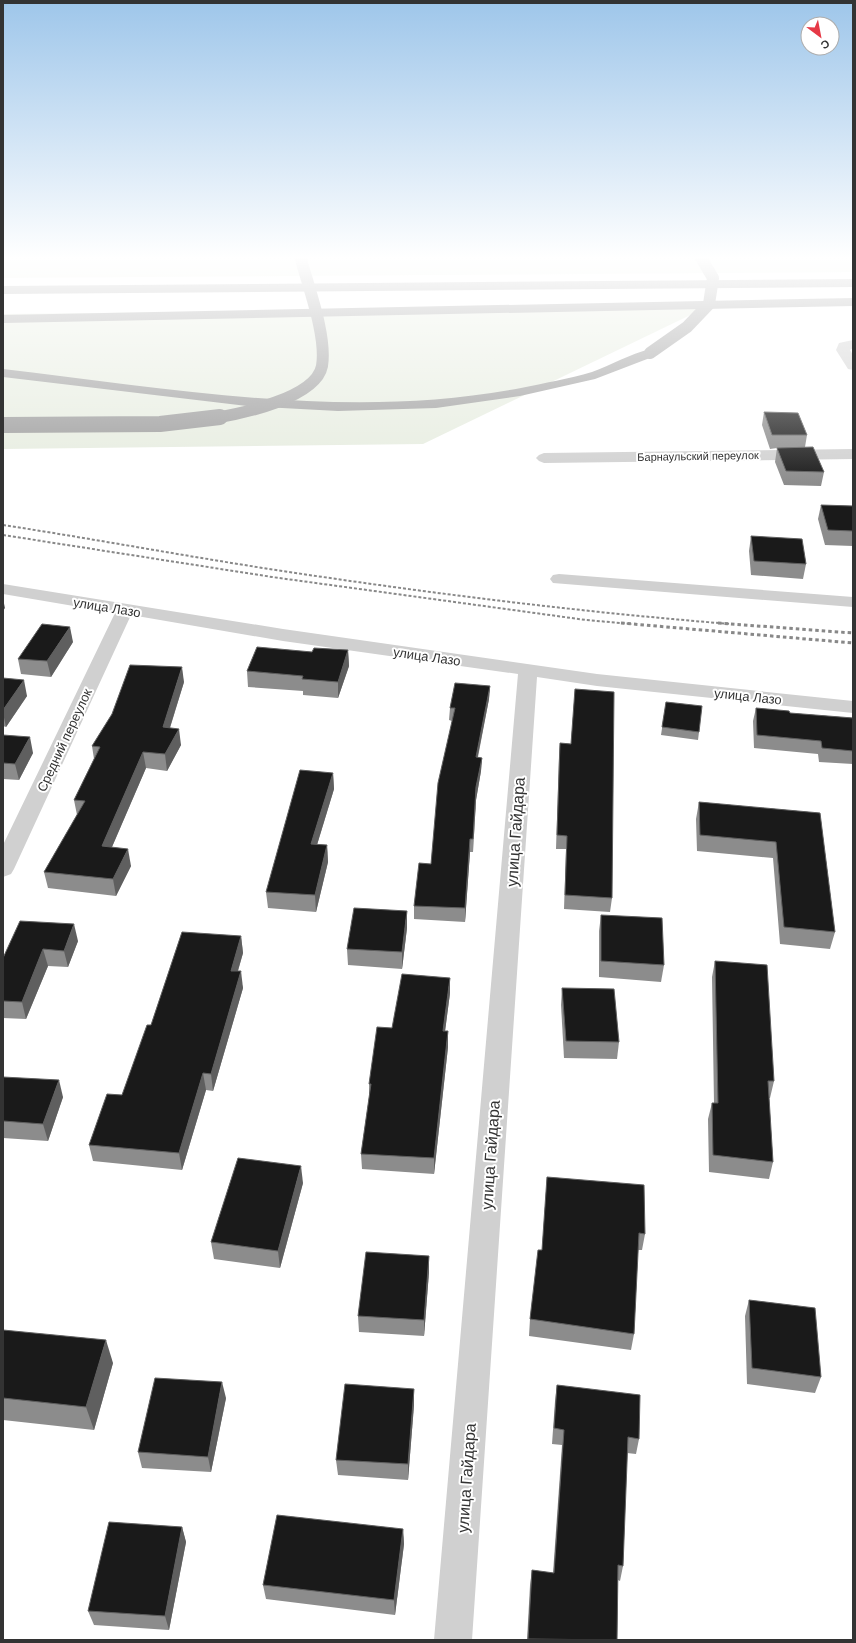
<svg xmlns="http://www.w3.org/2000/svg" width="856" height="1643" viewBox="0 0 856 1643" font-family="Helvetica,sans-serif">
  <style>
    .green { fill: #e6ecdf }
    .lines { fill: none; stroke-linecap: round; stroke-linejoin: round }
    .minor { fill: #d0d0d0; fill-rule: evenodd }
    .highway { fill: #9a9a9a; fill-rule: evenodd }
    .rail-far1 { stroke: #888; stroke-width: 2; stroke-dasharray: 3 2; stroke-linecap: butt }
    .rail { stroke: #888; stroke-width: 3; stroke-dasharray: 3.5 3; stroke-linecap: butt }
    .highway-bridge-far1 { stroke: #9a9a9a; stroke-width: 12 }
    .highway-bridge { stroke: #9a9a9a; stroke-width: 16 }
    .wall { fill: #8c8c8c }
    .shaded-wall { fill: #5f5f5f }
    .building { fill: #1a1a1a; stroke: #5f5f5f }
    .labels { text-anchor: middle; stroke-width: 4; stroke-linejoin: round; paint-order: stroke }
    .far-street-label { font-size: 11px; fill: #333; stroke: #fff }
    .street-label { font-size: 13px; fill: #333; stroke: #fff }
    .near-street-label { font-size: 16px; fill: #333; stroke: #fff }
  </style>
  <rect width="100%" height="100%" fill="#fff"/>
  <g class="green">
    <path d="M3 256H853V272L3 278Z"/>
    <path d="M709 306 423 444 3 449V314Z"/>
  </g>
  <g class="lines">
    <g class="minor">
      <path d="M853 340V348L850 350 853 355V370L848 369 836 350 839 343Z"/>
      <path d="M853 449V459L544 463 539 461 536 458 539 455 544 453Z"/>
      <path d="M559 574 853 597V607L553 583 550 579 553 575Z"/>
      <path d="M3 584 283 629 597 674 853 701V713L597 686 537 677 472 1640H434L518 674 283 641 131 615 14 869 11 874 3 877V845L115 613 3 594Z"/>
    </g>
    <g class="highway">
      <path d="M853 279V287L3 294V286Z"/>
      <path d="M853 298V306L3 323V315Z"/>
      <path d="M650 349 655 350 657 353 655 356 595 379 520 396 436 408 338 411 247 406 3 377V369C174 389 349 421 521 388 544 383 569 379 592 372 611 365 630 354 650 349Z"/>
    </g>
    <g class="rail-far1">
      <path d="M3 525C94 539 185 556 276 570 427 593 579 612 731 624"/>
      <path d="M3 535 272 577 586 620 632 624"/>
    </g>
    <g class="rail">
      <path d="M621 623 853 643"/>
      <path d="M718 623 853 633"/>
    </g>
    <g class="highway-bridge-far1">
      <path d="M650 353 687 327 709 304 713 278 700 256"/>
      <path d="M214 418C240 414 316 398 322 366 327 336 308 286 300 256"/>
    </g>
    <path class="highway-bridge" d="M3 425 160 424 220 417"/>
  </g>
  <g class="wall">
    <path d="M764 412 807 435 805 447 824 472 821 486 784 485 775 462 777 448 770 449 762 425Z"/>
    <path d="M821 505 853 506V546L825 545 818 519Z"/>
    <path d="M751 536 806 564 803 579 751 575 749 551Z"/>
    <path d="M73 642 51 677 21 674 18 659Z"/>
    <path d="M348 650 349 666 338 698 303 695V691L248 687 247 671 312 652Z"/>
    <path d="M3 678 27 696 6 727 3 726Z"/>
    <path d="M184 682 170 728 181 745 167 771 146 768 112 847 131 866 116 896 48 888 44 872 77 815 74 800 94 759 92 746Z"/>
    <path d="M490 686 489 699 478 757 482 758 481 771 476 800 473 852H470L465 922 414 919V906L431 864 452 721 449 720 450 708Z"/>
    <path d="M575 689 612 898 610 912 564 909 566 849H556L559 756 560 743 571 744Z"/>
    <path d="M666 702 699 732 698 740 661 735Z"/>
    <path d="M756 708 790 713 853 718V764L819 762 818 754 754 748 753 721Z"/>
    <path d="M3 735 33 753 19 780 3 779Z"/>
    <path d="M333 773 334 789 317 845H327L328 862 316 912 268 908 266 892Z"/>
    <path d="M699 802 820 813 835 932 830 949 780 944 773 858 697 851 696 819Z"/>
    <path d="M601 915 664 965 661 982 599 977V931Z"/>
    <path d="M407 928 402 969 348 965 347 949Z"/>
    <path d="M241 936 243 953 238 971 243 988 213 1091 206 1090 182 1170 93 1161 89 1145 122 1095 151 1025Z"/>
    <path d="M78 941 68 967 48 966 26 1019 3 1018V958Z"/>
    <path d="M715 961 774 1081 770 1098H769L773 1162 769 1179 709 1172 708 1119 712 1103H714L712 977Z"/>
    <path d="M562 988 619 1042 617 1059 564 1058 561 1005Z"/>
    <path d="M450 993 445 1031H448V1047L434 1174 362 1169 361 1154 369 1097V1084L392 1028Z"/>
    <path d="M3 1077 63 1097 48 1141 3 1138Z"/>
    <path d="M547 1177 645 1234 642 1250H638L634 1334 631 1350 529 1336 530 1319 542 1250Z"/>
    <path d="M303 1183 280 1268 214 1259 211 1242Z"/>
    <path d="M429 1256V1272L424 1336 359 1332 358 1316Z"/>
    <path d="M749 1300 821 1377 815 1393 747 1384 745 1316Z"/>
    <path d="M3 1330 113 1363 94 1430 3 1420Z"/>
    <path d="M557 1385 639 1439 636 1454 627 1453 623 1566 620 1581 618 1580 617 1640H527L530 1585 532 1570 553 1573 562 1445 552 1444 555 1401Z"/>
    <path d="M414 1389V1405L408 1480 338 1475 336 1460Z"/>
    <path d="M226 1398 211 1472 142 1468 138 1452Z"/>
    <path d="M182 1527 186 1542 169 1630 94 1625 88 1611Z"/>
    <path d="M403 1529 404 1544 395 1615 266 1599 263 1585Z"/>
  </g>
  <g class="shaded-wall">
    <path d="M3 599 5 608 3 611Z"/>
    <path d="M70 627 73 642 51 677 47 661Z"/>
    <path d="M348 650 349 666 338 698V682Z"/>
    <path d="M182 667 184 682 165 743 163 727Z"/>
    <path d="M24 680 27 696 6 727 3 713V710Z"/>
    <path d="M490 686 489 699 475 770 476 757Z"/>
    <path d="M179 729 181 745 167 771 165 754Z"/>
    <path d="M30 737 33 753 19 780 15 764Z"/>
    <path d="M143 752 146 768 105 863 102 846Z"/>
    <path d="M482 758 481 771 476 800 473 852 476 787Z"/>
    <path d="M333 773 334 789 312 861 311 844Z"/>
    <path d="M470 839V852L465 922V908Z"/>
    <path d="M327 845 328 862 316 912 315 895Z"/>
    <path d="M128 849 131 866 116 896 113 879Z"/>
    <path d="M407 911V928L402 969V952Z"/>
    <path d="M74 924 78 941 68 967 64 951Z"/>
    <path d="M241 936 243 953 233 987 231 971Z"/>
    <path d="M43 949 48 966 26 1019 22 1002Z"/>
    <path d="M241 971 243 988 213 1091 211 1074Z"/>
    <path d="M450 978V993L443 1047V1031Z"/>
    <path d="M448 1031V1047L434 1174V1158Z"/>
    <path d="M203 1073 206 1090 182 1170 179 1153Z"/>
    <path d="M59 1080 63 1097 48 1141 43 1124Z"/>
    <path d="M301 1166 303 1183 280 1268 278 1251Z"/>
    <path d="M429 1256V1272L424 1336V1320Z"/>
    <path d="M106 1340 113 1363 94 1430 86 1407Z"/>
    <path d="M222 1382 226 1398 211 1472 208 1457Z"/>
    <path d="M414 1389V1405L408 1480V1464Z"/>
    <path d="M182 1527 186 1542 169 1630 165 1616Z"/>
    <path d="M403 1529 404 1544 395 1615 394 1600Z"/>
  </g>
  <g class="building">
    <path d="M764 412 798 413 807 435H772Z"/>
    <path d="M813 447 824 472 786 471 777 448Z"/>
    <path d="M821 505 853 506V531L828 530Z"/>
    <path d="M751 536 802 539 806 564 754 561Z"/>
    <path d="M42 624 70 627 47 661 18 659Z"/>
    <path d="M257 647 312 652 314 648 348 650 338 682 302 679 303 676 247 671Z"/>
    <path d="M130 665 182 667 163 727 179 729 165 754 143 752 102 846 128 849 113 879 44 872 85 801 74 800 100 747 92 746 112 714Z"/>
    <path d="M3 678 24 680 3 710Z"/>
    <path d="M455 683 490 686 476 757 482 758 476 787 473 839H470L465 908 414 906 419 863 431 864 438 783 455 708H450Z"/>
    <path d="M575 689 614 692 612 898 565 895 567 836 557 835 560 743 571 744Z"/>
    <path d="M666 702 702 706 699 732 662 727Z"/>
    <path d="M756 708 789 711 790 713 853 718V751L822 748 821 741 757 735Z"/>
    <path d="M3 735 30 737 15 764 3 763Z"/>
    <path d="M300 770 333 773 311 844 327 845 315 895 266 892Z"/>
    <path d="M699 802 820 813 835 932 784 927 776 842 700 835Z"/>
    <path d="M354 908 407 911 402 952 347 949Z"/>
    <path d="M601 915 662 918 664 965 601 961Z"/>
    <path d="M20 921 74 924 64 951 43 949 22 1002 3 1001V958Z"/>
    <path d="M182 932 241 936 231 971H241L211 1074 203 1073 179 1153 89 1145 107 1094 122 1095 147 1025H151Z"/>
    <path d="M715 961 767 965 774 1081H768L773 1162 713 1155 712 1103H718Z"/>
    <path d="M402 974 450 978 443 1031H448L434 1158 361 1154 371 1084H369L377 1027 392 1028Z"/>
    <path d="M562 988 614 989 619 1042 566 1041Z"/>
    <path d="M3 1077 59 1080 43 1124 3 1121Z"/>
    <path d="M238 1158 301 1166 278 1251 211 1242Z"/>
    <path d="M547 1177 644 1185 645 1234 639 1233 634 1334 530 1319 538 1250H542Z"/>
    <path d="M366 1252 429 1256 424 1320 358 1316Z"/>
    <path d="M749 1300 815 1308 821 1377 752 1368Z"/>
    <path d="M3 1330 106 1340 86 1407 3 1398Z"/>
    <path d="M155 1378 222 1382 208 1457 138 1452Z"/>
    <path d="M345 1384 414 1389 408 1464 336 1460Z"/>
    <path d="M557 1385 640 1395 639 1439 628 1437 623 1566 618 1565 617 1640 528 1639 532 1570 554 1573 564 1430 554 1428Z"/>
    <path d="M277 1515 403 1529 394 1600 263 1585Z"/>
    <path d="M109 1522 182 1527 165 1616 88 1611Z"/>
  </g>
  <linearGradient id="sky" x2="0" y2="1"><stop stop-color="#9ec6ea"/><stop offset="0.53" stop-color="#fff"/><stop offset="1" stop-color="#fff" stop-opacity="0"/></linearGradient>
  <rect width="856" height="486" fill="url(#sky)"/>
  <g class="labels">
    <g class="far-street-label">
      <text transform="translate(698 456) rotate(-1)" y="4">Барнаульский переулок</text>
    </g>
    <g class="street-label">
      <text transform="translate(107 607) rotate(9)" y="5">улица Лазо</text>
      <text transform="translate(427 656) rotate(8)" y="5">улица Лазо</text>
      <text transform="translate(748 696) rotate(6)" y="5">улица Лазо</text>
      <text transform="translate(64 740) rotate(-65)" y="5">Средний переулок</text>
    </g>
    <g class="near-street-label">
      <text transform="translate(515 832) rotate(-86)" y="6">улица Гайдара</text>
      <text transform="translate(490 1155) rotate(-86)" y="6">улица Гайдара</text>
      <text transform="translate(466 1478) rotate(-86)" y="6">улица Гайдара</text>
    </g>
  </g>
  <rect width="856" height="1643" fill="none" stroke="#333333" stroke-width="8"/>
  <g transform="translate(820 36) rotate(148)"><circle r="19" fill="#ffffff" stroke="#adadad"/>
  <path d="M0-3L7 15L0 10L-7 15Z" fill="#e63946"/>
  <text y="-6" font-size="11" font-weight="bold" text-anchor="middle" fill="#333333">С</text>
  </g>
</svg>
